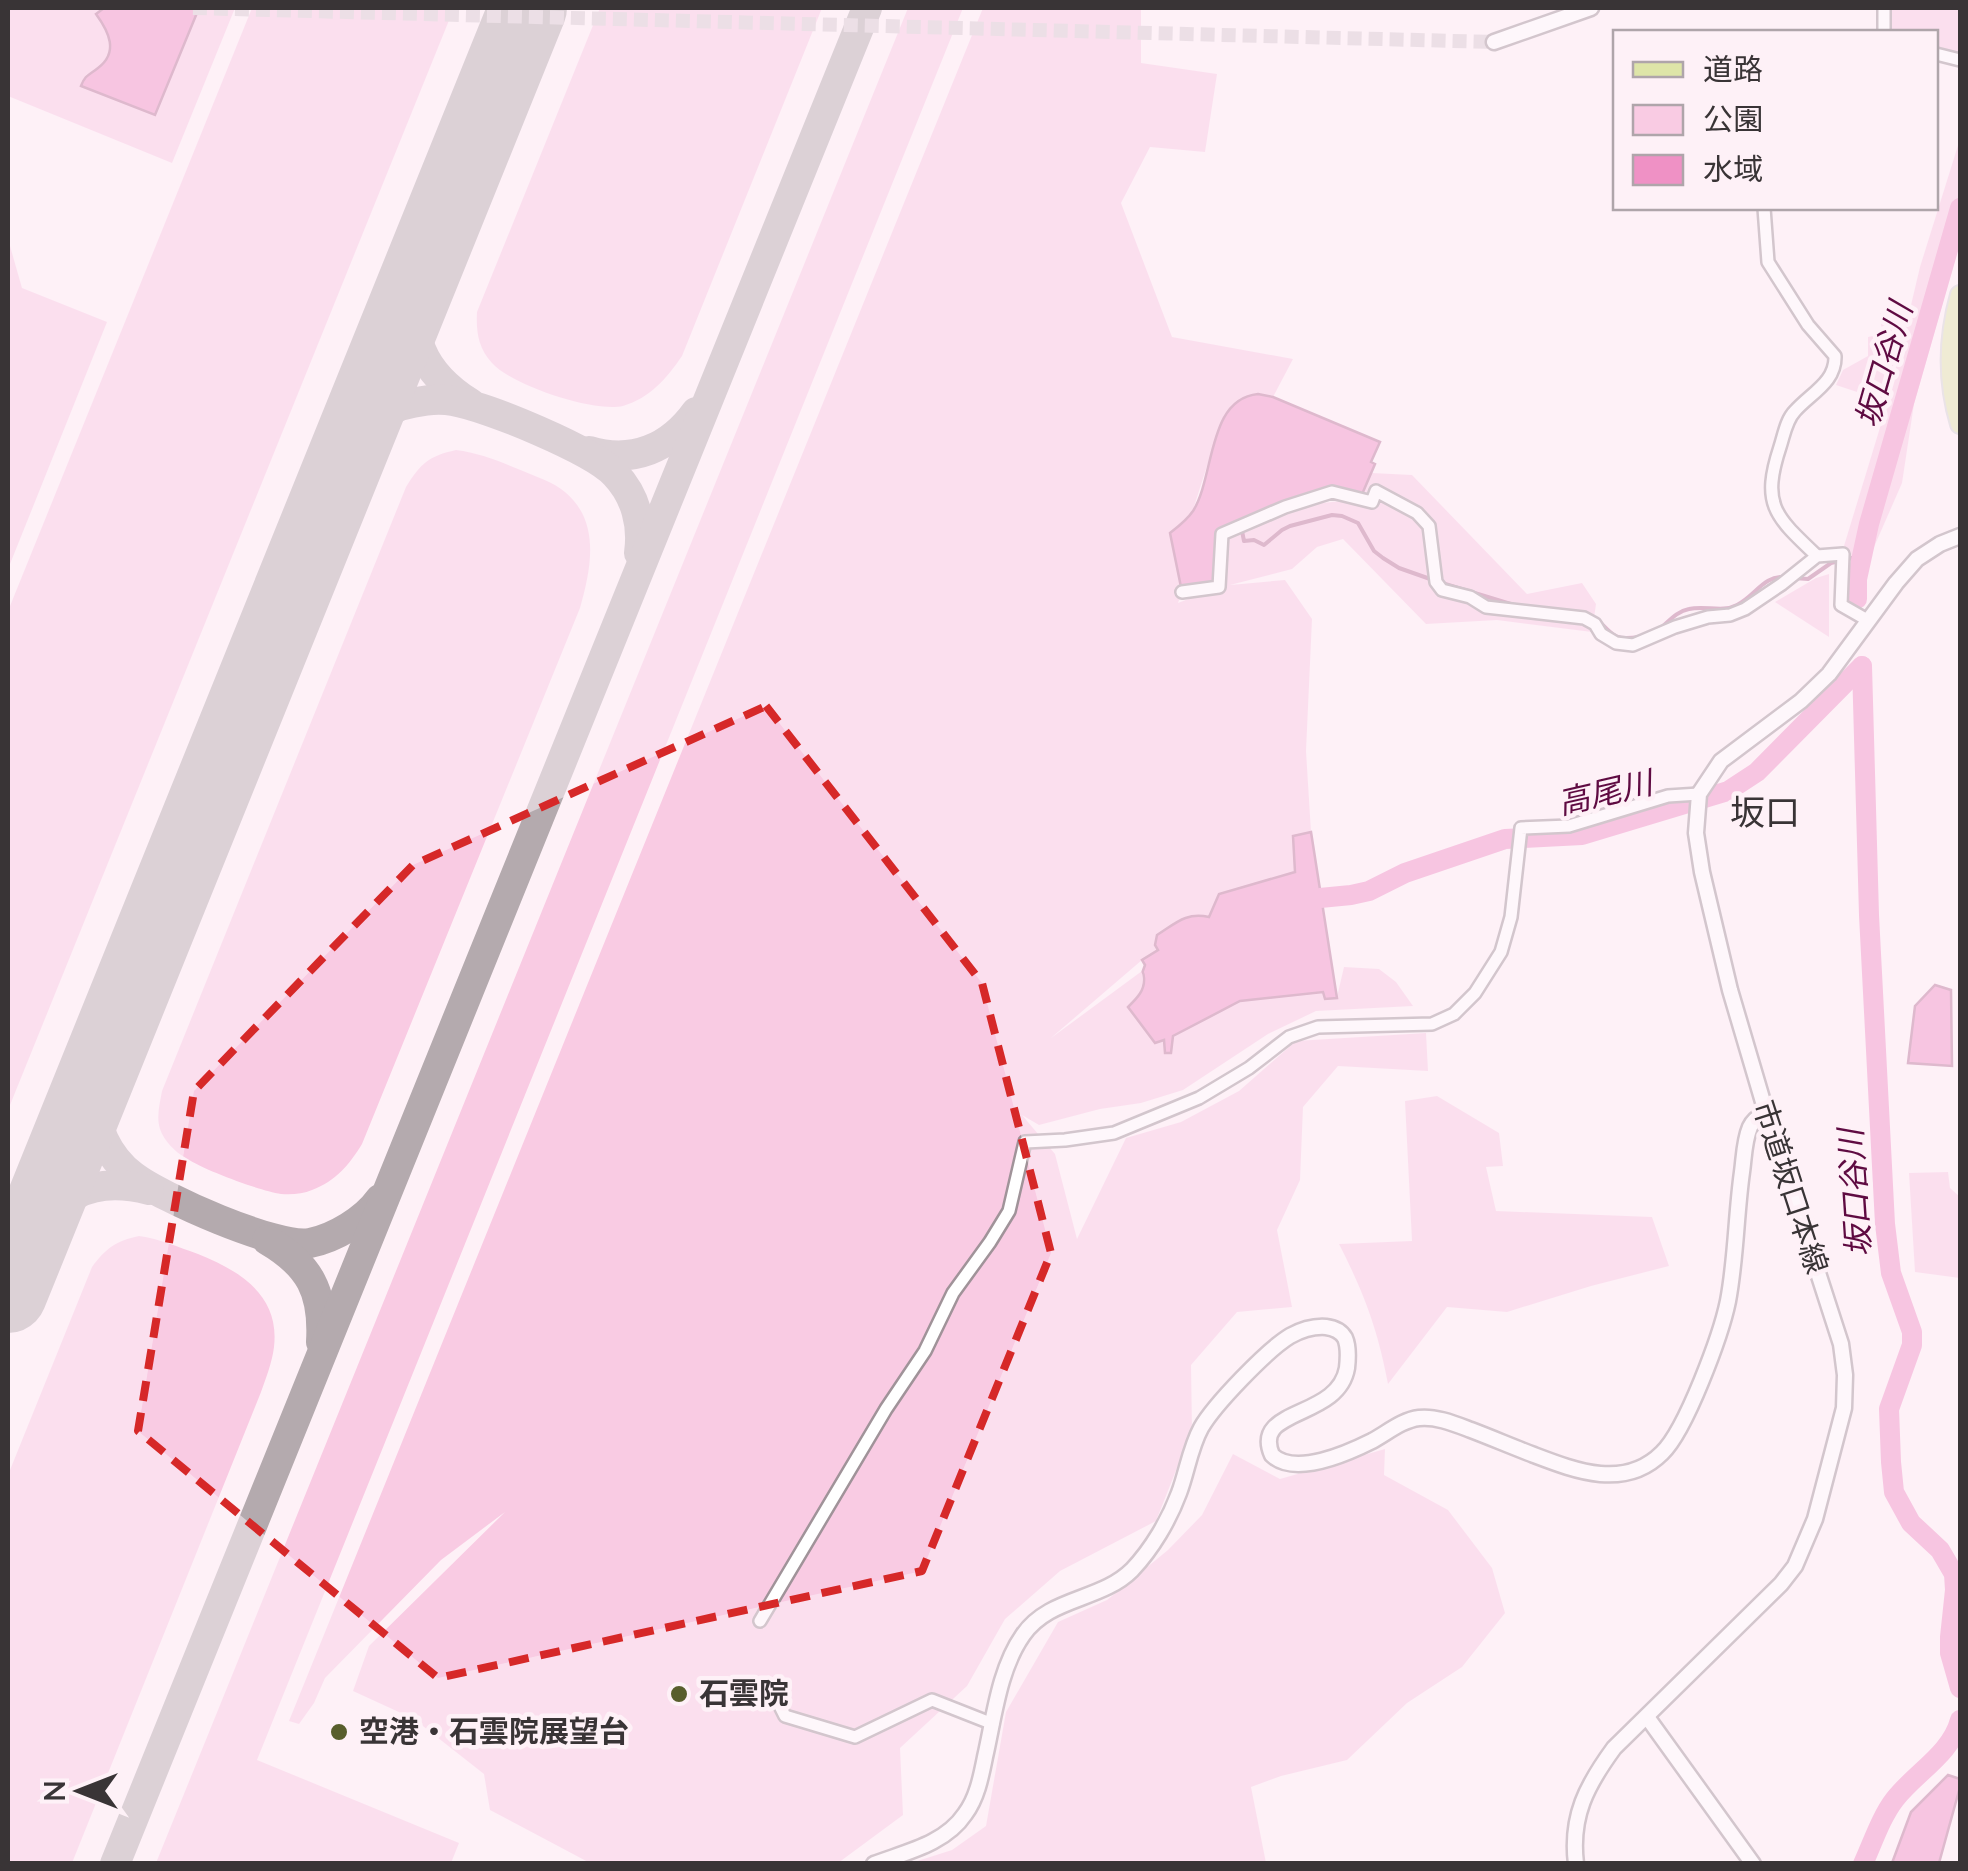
<svg xmlns="http://www.w3.org/2000/svg" width="1968" height="1871" viewBox="0 0 1968 1871" font-family="Lato,'Noto Sans JP',sans-serif">
  <style>
    .green { fill: #f9cbe3 }
    .water { fill: #ef91c5; stroke: #b8759a; stroke-width: 2.5 }
    .lines { fill: none; stroke-linecap: round; stroke-linejoin: round }
    .stream { stroke: #b8759a; stroke-width: 4 }
    .river { stroke: #ef91c5; stroke-width: 20 }
    .taxiway { stroke: #b4aaae; stroke-width: 30 }
    .runway { stroke: #b4aaae; stroke-width: 78 }
    .tertiary-tunnel { stroke: #d7cbd0; stroke-width: 14; stroke-dasharray: 14 7; stroke-linecap: butt }
    .minor-casing { stroke: #a09399; stroke-width: 16 }
    .tertiary-casing { stroke: #a09399; stroke-width: 19 }
    .primary-casing { stroke: #d3d2d3; stroke-width: 22 }
    .minor { stroke: #fff; stroke-width: 11 }
    .tertiary { stroke: #fff; stroke-width: 14 }
    .primary { stroke: #dee5a8; stroke-width: 18 }
    .marked { fill: none; stroke: #d62828; stroke-width: 8; stroke-dasharray: 20 12; stroke-linejoin: round }
    .poi-dot { fill: #585e2c; stroke: #fef1f7; stroke-width: 4 }
    .labels { text-anchor: middle; stroke-width: 9; stroke-linejoin: round; paint-order: stroke }
    .street-label { font-size: 30px; fill: #393436; stroke: #fef1f7 }
    .poi-label { font-size: 30px; font-weight: bold; fill: #393436; stroke: #fef1f7; text-anchor: start }
    .water-label { font-size: 32px; font-style: italic; fill: #5f0b42; stroke: #fef1f7 }
    .quarter-label { font-size: 35px; fill: #393436; stroke: #fef1f7 }
  </style>
  <rect width="100%" height="100%" fill="#fef1f7"/>
  <g class="green">
    <path d="M8 8H104L96 14C115 41 118 60 86 75L155 115 199 8H235L172 163 8 96Z"/>
    <path d="M252 8H454L8 1110V611Z"/>
    <path d="M600 8H822L682 356C667 378 650 398 623 406 594 413 511 385 492 363 478 348 476 331 477 312Z"/>
    <path d="M908 8H963L257 1760 459 1843 451 1863H156Z"/>
    <path d="M983 8H1141V63L1217 74 1205 152 1150 147 1121 203 1172 337 1293 359 1273 397 1258 394 1222 419 1192 513 1170 533 1182 592 1178 603 1219 587 1229 531 1285 507 1360 499 1372 473 1412 475 1527 594 1582 583 1596 604 1592 632 1497 620 1426 624 1343 539 1317 547 1292 569 1230 585 1285 580 1312 619 1306 751 1311 832 1293 836 1296 872 1219 894 1209 918 1185 917 1157 935 1155 945 1158 950 1142 960 1051 1038 1142 971 1143 987 1140 994 1164 1040 1166 1053H1171L1173 1036 1240 1001 1324 992 1337 997 1344 967 1379 969 1396 982 1413 1006 1316 1011 1268 1034 1183 1090 1141 1103 1100 1109 1039 1125 1022 1115 1055 1154 1077 1239 1126 1138 1181 1122 1239 1091 1296 1041 1426 1033 1428 1071 1338 1066 1303 1107 1300 1180 1277 1230 1292 1307 1237 1312 1191 1365 1192 1430 1156 1521 1060 1571 1005 1619 967 1686 900 1748 903 1815 838 1863H590L490 1810 484 1774 414 1719 353 1691 369 1646 505 1512 441 1560 325 1678 314 1703 299 1724 289 1721Z"/>
    <path d="M1891 8H1960V53L1936 46V32H1891Z"/>
    <path d="M1960 139V242L1914 404 1902 483 1874 547 1859 594 1847 596 1844 546 1889 398 1902 340 1881 400 1836 385 1843 370 1868 356V337L1882 334 1880 313 1907 322 1920 267Z"/>
    <path d="M8 239 22 288 107 322 8 569Z"/>
    <path d="M456 450C480 453 501 462 523 471 537 477 553 482 565 492 601 522 591 569 580 608L362 1144C349 1165 336 1181 312 1190 303 1194 291 1195 281 1194 258 1190 206 1171 186 1158 175 1152 164 1141 160 1129 156 1116 160 1103 162 1091L406 487C421 463 429 456 456 450Z"/>
    <path d="M1829 574V637L1775 602 1816 578Z"/>
    <path d="M1437 1096 1499 1133 1503 1166 1486 1167 1496 1211 1652 1217 1669 1266 1591 1286 1507 1312 1447 1307 1388 1384C1378 1330 1364 1293 1339 1244L1412 1241 1405 1101Z"/>
    <path d="M1948 1172 1950 1188 1960 1197V1278L1915 1272 1909 1173Z"/>
    <path d="M139 1236C160 1239 178 1247 198 1254 240 1271 280 1295 274 1347 272 1363 266 1378 261 1392L72 1863H8V1475L92 1267C106 1248 116 1241 139 1236Z"/>
    <path d="M1385 1449 1384 1475 1448 1510 1492 1568 1505 1613 1462 1667 1407 1703 1347 1760 1281 1776 1251 1787 1266 1863 908 1864 952 1850 986 1826 1006 1712 1058 1622 1107 1600 1168 1550 1202 1515 1233 1454 1280 1479Z"/>
  </g>
  <g class="water">
    <path d="M104 8H199L155 115 81 86C85 75 89 75 98 68 119 52 109 32 96 14Z"/>
    <path d="M1258 394 1273 397 1380 442 1371 462 1375 464 1360 499 1332 492 1222 534 1219 587 1182 592 1170 533C1179 526 1187 520 1193 511 1215 476 1207 399 1258 394Z"/>
    <path d="M1311 832 1337 998 1325 999 1323 992 1240 1001 1173 1036 1171 1053H1165L1164 1040 1155 1043 1128 1007C1136 999 1145 991 1144 978 1143 967 1141 977 1145 965L1142 960 1158 950 1155 945 1157 935C1176 923 1186 912 1209 917L1219 894 1295 872 1293 836Z"/>
    <path d="M1935 985 1951 990 1952 1066 1908 1063 1915 1006Z"/>
    <path d="M1948 1775 1960 1779V1787L1939 1863H1892L1911 1812Z"/>
  </g>
  <g class="lines">
    <g class="stream">
      <path d="M1242 531 1244 541 1254 540 1264 545 1282 530 1290 526 1332 515 1342 516 1358 523 1374 551 1383 558 1399 568 1433 580"/>
      <path d="M1794 578 1808 579 1831 563 1856 557 1885 470"/>
      <path d="M1442 583 1514 605"/>
      <path d="M1597 619C1613 635 1614 641 1639 637"/>
      <path d="M1662 627C1670 620 1678 611 1689 609 1705 605 1722 613 1737 605 1755 596 1764 575 1785 577"/>
    </g>
    <g class="river">
      <path d="M1857 599V579L1869 524 1960 208"/>
      <path d="M1862 666 1869 915 1885 1224 1891 1273 1912 1332V1345L1889 1409 1891 1462 1894 1492 1911 1523 1940 1550 1954 1574 1955 1590 1950 1637V1653L1960 1688"/>
      <path d="M1320 898 1351 895 1369 891 1405 873 1505 839 1582 835 1728 791 1757 772 1862 666"/>
      <path d="M1863 1864C1873 1842 1881 1817 1895 1799 1916 1772 1951 1754 1960 1720"/>
    </g>
    <g class="taxiway">
      <path d="M419 277C406 334 421 372 470 403"/>
      <path d="M589 451C633 464 670 448 696 412"/>
      <path d="M345 459C360 437 374 415 400 406 416 401 437 398 453 401 488 407 592 450 615 474 636 496 643 525 639 553"/>
      <path d="M103 1058C97 1085 91 1114 104 1140 111 1155 120 1166 133 1176 160 1197 277 1249 310 1243 335 1238 365 1220 380 1199"/>
      <path d="M267 1240C310 1265 324 1292 321 1342"/>
      <path d="M25 1250C57 1199 86 1174 149 1190"/>
      <path d="M115 1864 867 8"/>
    </g>
    <path class="runway" d="M8 1294 528 8"/>
    <path class="tertiary-tunnel" d="M193 8 1494 42"/>
    <defs>
      <g id="minor">
        <path d="M1884 8V32"/>
        <path d="M1936 54 1960 60"/>
        <path d="M1764 208 1768 262 1808 325 1835 356C1836 382 1811 393 1795 411 1786 420 1784 435 1780 447 1761 505 1775 516 1817 556"/>
        <path d="M1182 592 1219 587 1222 534 1285 507 1332 492 1372 502 1376 491 1417 513 1429 526 1436 582 1442 590 1470 597 1486 607 1584 618 1595 624 1601 634 1616 643 1633 645 1675 627 1708 617 1730 615 1745 609 1782 584 1817 556 1843 554 1841 605 1869 621"/>
        <path d="M760 1621 886 1409 925 1351 953 1293 990 1242 1009 1211 1025 1142 1065 1140 1114 1133 1199 1098 1249 1068 1289 1037 1318 1027 1432 1024 1454 1014 1475 993 1501 952 1511 917 1521 828 1569 826 1668 796 1699 794"/>
        <path d="M780 1706 785 1716 855 1737 932 1700 993 1724"/>
      </g>
      <g id="tertiary">
        <path d="M1494 42 1591 8"/>
        <path d="M1647 1717 1753 1864"/>
        <path d="M874 1864C906 1852 945 1844 965 1814 977 1798 981 1777 985 1757 994 1718 999 1669 1023 1635 1049 1597 1101 1601 1132 1570 1152 1549 1169 1520 1179 1493 1187 1472 1190 1448 1201 1428 1214 1405 1267 1350 1290 1336 1301 1330 1313 1326 1326 1327 1334 1328 1341 1331 1345 1338 1349 1347 1348 1359 1347 1368 1338 1420 1251 1407 1272 1455 1295 1477 1348 1453 1372 1441 1387 1433 1402 1420 1419 1418 1436 1416 1455 1424 1471 1430 1492 1438 1513 1447 1534 1455 1576 1471 1625 1490 1662 1453 1686 1430 1721 1335 1728 1301 1736 1259 1736 1215 1742 1172 1744 1158 1744 1141 1750 1127 1753 1120 1759 1116 1766 1112"/>
        <path d="M1576 1864C1570 1816 1587 1785 1614 1748L1781 1584 1795 1566 1815 1519 1844 1408 1845 1375 1841 1344 1766 1112 1730 990 1702 872 1696 833 1699 794 1721 761 1801 701 1829 674 1896 583 1917 559 1940 544 1960 536"/>
      </g>
      <path id="primary" d="M1960 295C1948 338 1947 381 1960 424"/>
    </defs>
    <use href="#minor" class="minor-casing"/>
    <use href="#tertiary" class="tertiary-casing"/>
    <use href="#primary" class="primary-casing"/>
    <use href="#minor" class="minor"/>
    <use href="#tertiary" class="tertiary"/>
    <use href="#primary" class="primary"/>
  </g>
  <path d="M0 0H1968V1871H0ZM766 706 982 983 1051 1253 922 1571 438 1678 138 1431 194 1091 413 865Z" fill="#fef1f7" fill-opacity=".55" fill-rule="evenodd"/>
  <path class="marked" d="M766 706 982 983 1051 1253 922 1571 438 1678 138 1431 194 1091 413 865Z"/>
  <g class="poi-dot">
    <circle cx="679" cy="1694" r="10"/>
    <circle cx="339" cy="1732" r="10"/>
  </g>
  <g class="labels">
    <g class="street-label">
      <text transform="translate(1790 1187) rotate(72)" y="10">市道坂口本線</text>
    </g>
    <g class="poi-label">
      <text x="699" y="1704">石雲院</text>
      <text x="359" y="1742">空港・石雲院展望台</text>
    </g>
    <g class="water-label">
      <text transform="translate(1884 365) rotate(-74)" y="11">坂口谷川</text>
      <text transform="translate(1605 793) rotate(-13)" y="11">高尾川</text>
      <text transform="translate(1855 1193) rotate(-94)" y="11">坂口谷川</text>
    </g>
    <g class="quarter-label">
      <text x="1765" y="825">坂口</text>
    </g>
  </g>
  <rect width="1968" height="1871" fill="none" stroke="#393436" stroke-width="20"/>
  <rect x="1613" y="30" width="325" height="180" fill="#fef1f7" stroke="#afa5aa" stroke-width="2.5"/>
  <rect x="1633" y="62" width="50" height="15" fill="#dee5a8" stroke="#afa5aa" stroke-width="2.5"/>
  <text x="1703" y="80" font-size="30" fill="#393436">道路</text>
  <rect x="1633" y="105" width="50" height="30" fill="#f9cbe3" stroke="#afa5aa" stroke-width="2.5"/>
  <text x="1703" y="130" font-size="30" fill="#393436">公園</text>
  <rect x="1633" y="155" width="50" height="30" fill="#ef91c5" stroke="#afa5aa" stroke-width="2.5"/>
  <text x="1703" y="180" font-size="30" fill="#393436">水域</text>
  <g transform="translate(80 1791) rotate(270)" stroke="#fef1f7" stroke-width="8" paint-order="stroke">
  <path d="M0-8L18 38L0 25L-18 38Z" fill="#393436"/>
  <text y="-15" font-size="28" font-weight="bold" text-anchor="middle" fill="#393436">N</text>
  </g>
</svg>
